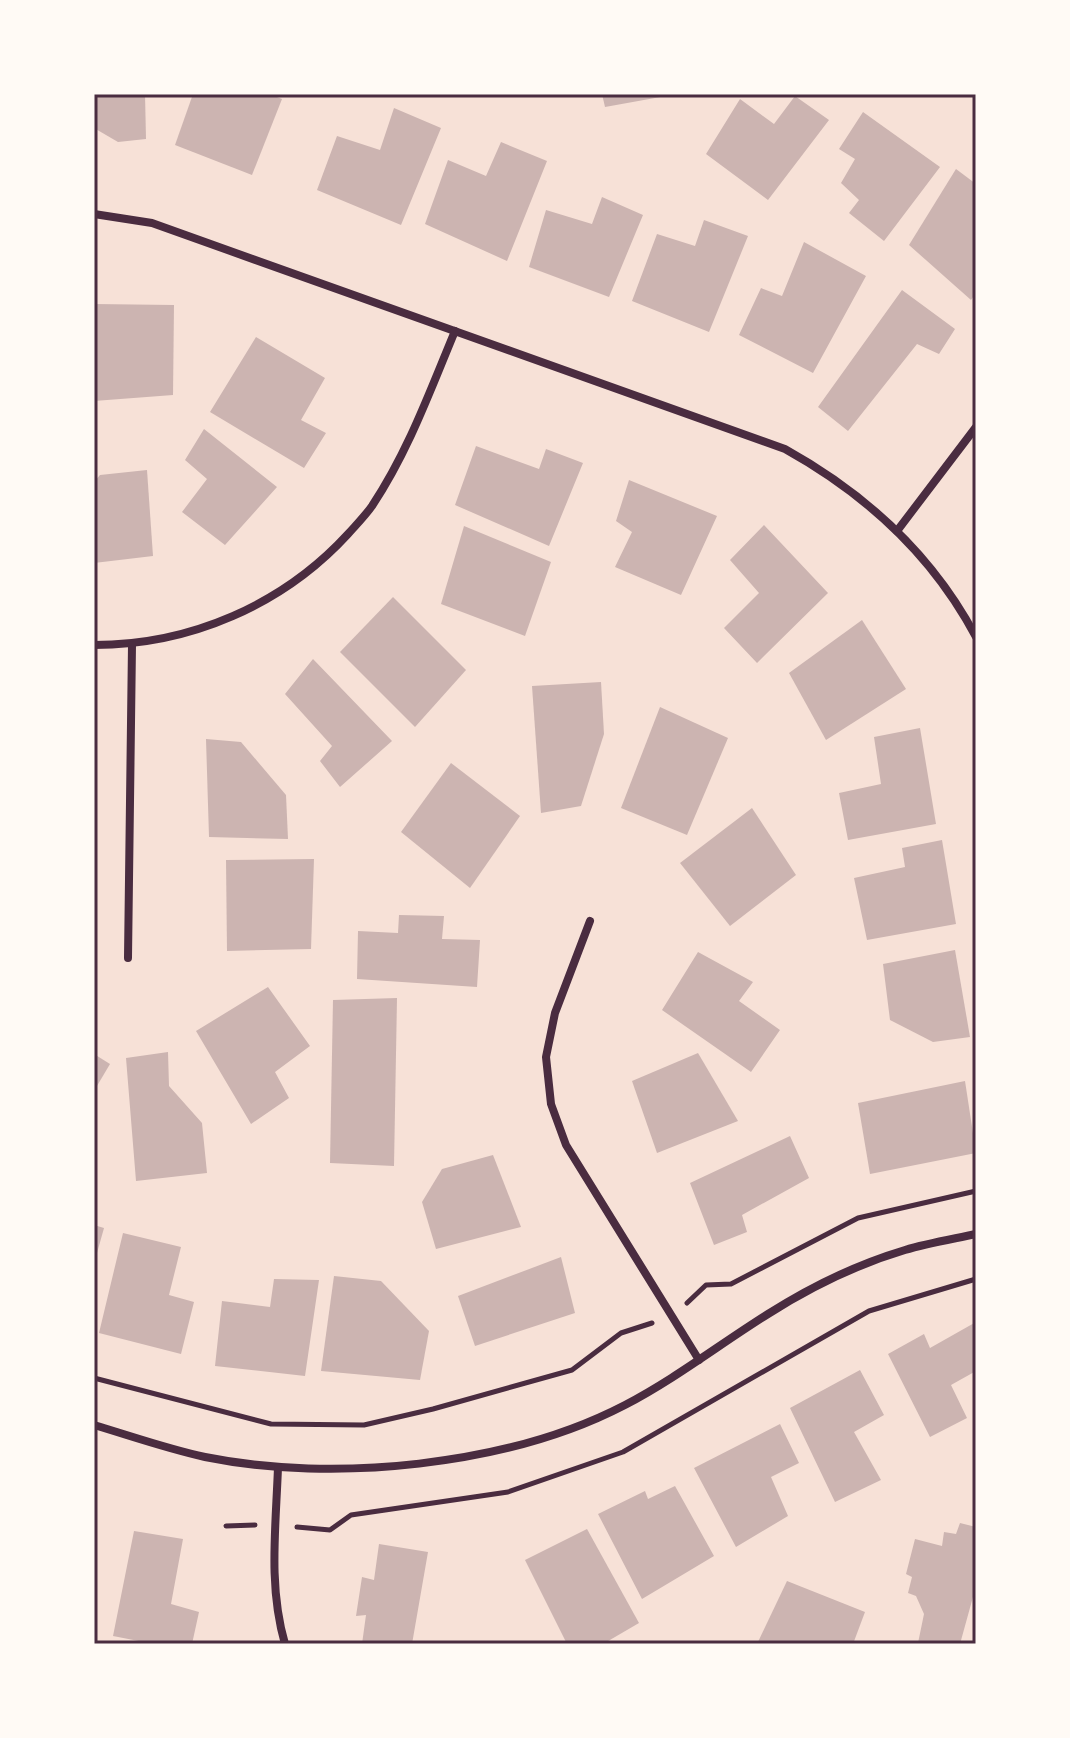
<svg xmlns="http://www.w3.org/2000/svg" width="1070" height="1738" viewBox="0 0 1070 1738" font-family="Poppins,sans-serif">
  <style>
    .building { fill: #ccb4b1 }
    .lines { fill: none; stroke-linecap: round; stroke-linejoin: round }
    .path { stroke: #4a2c40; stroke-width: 5 }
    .minor { stroke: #4a2c40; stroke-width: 8 }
    .neatline { fill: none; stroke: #4a2c40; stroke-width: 3 }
  </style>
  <rect width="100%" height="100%" fill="#f7e1d7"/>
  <g class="building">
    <path d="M94 94H145L146 139 118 142 94 128Z"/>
    <path d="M193 94H269L282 99 252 175 175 145Z"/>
    <path d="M602 94H665L666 96 605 107Z"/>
    <path d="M795 96 829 120 768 200 706 154 740 99 774 124Z"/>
    <path d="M394 108 441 128 401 225 317 190 337 136 380 150Z"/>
    <path d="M863 112 940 167 884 241 849 213 859 200 841 183 855 159 839 149Z"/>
    <path d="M501 142 547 161 507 261 425 224 448 160 486 176Z"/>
    <path d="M956 169 976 184V293L971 300 909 245Z"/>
    <path d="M602 197 643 215 609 297 529 267 546 210 592 224Z"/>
    <path d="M704 220 748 236 709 332 632 301 657 234 695 246Z"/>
    <path d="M804 242 866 276 813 373 739 335 761 288 782 296Z"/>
    <path d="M902 290 955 329 939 354 917 344 848 431 818 407Z"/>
    <path d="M94 304 174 305 173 395 94 401Z"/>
    <path d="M256 337 325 378 301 420 326 433 304 468 210 412Z"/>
    <path d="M204 429 277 487 225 545 182 512 207 479 185 460Z"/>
    <path d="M476 446 539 469 546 449 583 463 549 546 455 505Z"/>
    <path d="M147 470 153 556 94 563V482L100 475Z"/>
    <path d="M629 480 717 516 681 595 615 567 632 532 616 521Z"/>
    <path d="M764 525 828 593 757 663 724 628 759 593 730 560Z"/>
    <path d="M464 526 551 562 525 636 441 604Z"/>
    <path d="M393 597 466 670 415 727 340 652Z"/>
    <path d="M862 620 906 689 826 740 789 673Z"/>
    <path d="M313 659 392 741 340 787 320 761 332 746 285 694Z"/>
    <path d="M601 682 604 734 581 806 541 813 532 686Z"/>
    <path d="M660 707 728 738 687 835 621 808Z"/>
    <path d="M920 728 936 824 848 840 839 793 881 784 874 737Z"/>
    <path d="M206 739 241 742 286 795 288 839 209 837Z"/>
    <path d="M451 763 520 816 470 888 401 832Z"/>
    <path d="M752 808 796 875 730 926 680 863Z"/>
    <path d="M942 840 956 924 867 940 854 878 905 867 902 848Z"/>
    <path d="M314 859 311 949 227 951 226 860Z"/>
    <path d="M399 915 444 916 442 939 480 940 477 987 357 979 358 931 398 933Z"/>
    <path d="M955 950 970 1037 933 1042 890 1020 883 964Z"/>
    <path d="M698 952 753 982 739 1001 780 1030 751 1072 662 1010Z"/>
    <path d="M268 987 310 1046 275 1072 289 1098 251 1124 196 1031Z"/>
    <path d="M397 998 394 1166 330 1163 333 1000Z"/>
    <path d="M168 1052 169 1086 202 1123 207 1173 136 1181 126 1058Z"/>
    <path d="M698 1053 738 1121 657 1153 632 1081Z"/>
    <path d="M94 1054 110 1064 94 1091Z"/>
    <path d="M965 1081 976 1153 870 1174 858 1103Z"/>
    <path d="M790 1136 809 1178 742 1215 747 1232 714 1245 690 1183Z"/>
    <path d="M493 1155 521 1227 436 1249 422 1202 442 1169Z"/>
    <path d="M94 1225 104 1228 95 1260 94 1259Z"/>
    <path d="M123 1233 181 1247 169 1295 194 1302 181 1354 99 1333Z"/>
    <path d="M561 1257 575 1313 475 1346 458 1296Z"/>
    <path d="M334 1276 381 1281 429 1331 420 1380 321 1371Z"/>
    <path d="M274 1279 319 1280 305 1376 215 1366 222 1301 270 1307Z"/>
    <path d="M976 1322V1371L951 1385 967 1418 930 1437 888 1354 924 1334 930 1348Z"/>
    <path d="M860 1370 884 1415 854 1432 881 1480 835 1502 790 1408Z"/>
    <path d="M780 1424 799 1463 771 1477 788 1516 736 1547 694 1468Z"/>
    <path d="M675 1486 714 1556 642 1599 598 1514 645 1491 648 1499Z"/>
    <path d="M960 1523 976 1527V1586L960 1644 918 1643 924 1614 916 1596 908 1593 912 1577 906 1574 915 1539 942 1546 944 1532 956 1534Z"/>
    <path d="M587 1529 639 1623 603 1644H567L525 1560Z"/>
    <path d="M134 1531 183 1539 171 1604 199 1612 192 1644H154L113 1636Z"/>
    <path d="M379 1544 428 1552 412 1644H362L366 1615 356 1616 362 1577 374 1580Z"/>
    <path d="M787 1581 865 1612 853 1644H757Z"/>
  </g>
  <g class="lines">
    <g class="path">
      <path d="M687 1303 706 1285 731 1284 858 1218 976 1191"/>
      <path d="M94 1378 271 1424 364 1425 433 1409 572 1370 621 1333 652 1323"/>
      <path d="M226 1526 255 1525"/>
      <path d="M297 1527 330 1530 351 1515 508 1492 623 1452 869 1311 976 1279"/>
    </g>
    <g class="minor">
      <path d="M94 214 152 223 785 449C866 494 932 554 976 637"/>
      <path d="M897 531 976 427"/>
      <path d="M94 645C190 645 283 605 348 534 356 525 365 516 372 506 408 452 430 391 455 331"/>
      <path d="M590 921 555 1013 546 1057 551 1104 566 1145 699 1360"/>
      <path d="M128 958 132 645"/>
      <path d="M94 1425C131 1436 168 1449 205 1457 333 1483 508 1466 625 1405 675 1379 720 1344 768 1314 809 1288 858 1264 905 1250 928 1243 953 1239 976 1234"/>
      <path d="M278 1467C276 1526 268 1586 285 1644"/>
    </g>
  </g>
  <rect width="1070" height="1738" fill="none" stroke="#fffaf5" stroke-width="192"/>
  <rect x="96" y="96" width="878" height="1546" class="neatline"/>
</svg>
